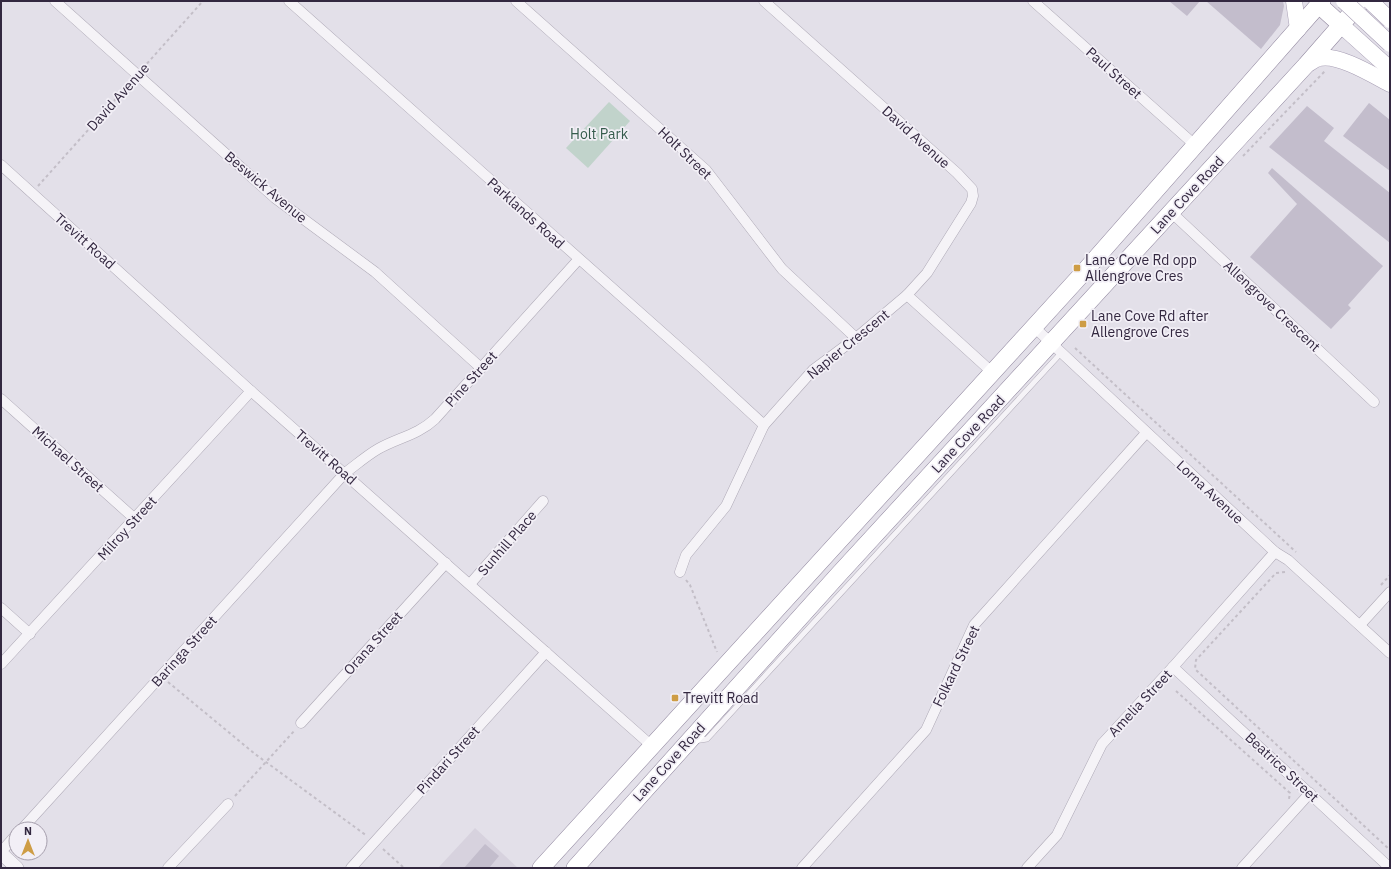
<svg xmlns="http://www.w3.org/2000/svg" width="1391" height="869" viewBox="0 0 1391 869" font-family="'IBM Plex Sans',sans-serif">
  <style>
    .built { fill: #d7d2de }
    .green { fill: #c1d3cb }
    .building { fill: #c3bdcc }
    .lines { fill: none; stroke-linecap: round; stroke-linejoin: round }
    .service-casing { stroke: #aea9b6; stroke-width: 6 }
    .minor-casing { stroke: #aea9b6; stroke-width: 11 }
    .tertiary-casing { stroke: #aea9b6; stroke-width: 14 }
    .primary-casing { stroke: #a89fb5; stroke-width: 17 }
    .trunk-casing { stroke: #91879f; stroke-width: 18 }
    .path { stroke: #c3bec7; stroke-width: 2; stroke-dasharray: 3 3; stroke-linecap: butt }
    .service { stroke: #f5f3f7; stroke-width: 5 }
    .minor { stroke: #f5f3f7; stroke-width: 10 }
    .tertiary { stroke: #f5f3f7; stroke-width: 13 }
    .primary { stroke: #fff; stroke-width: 16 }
    .trunk { stroke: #fff; stroke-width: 17 }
    .primary-bridge-casing { stroke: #a89fb5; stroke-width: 17; stroke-linecap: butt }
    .primary-bridge { stroke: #fff; stroke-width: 16 }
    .poi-dot { fill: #ce9d45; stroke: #f2eff6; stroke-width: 1.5 }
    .labels { text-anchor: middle; stroke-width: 3.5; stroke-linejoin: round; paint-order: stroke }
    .street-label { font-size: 14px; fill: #332840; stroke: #f2eff6 }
    .park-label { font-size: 14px; fill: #365c4d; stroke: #f2eff6 }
    .poi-label { font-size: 14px; fill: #332840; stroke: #f2eff6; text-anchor: start }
  </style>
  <rect width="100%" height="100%" fill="#e3e0e9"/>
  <path class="built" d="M475 828 518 868H438Z"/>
  <path class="green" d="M609 102 630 121 588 168 566 148Z"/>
  <g class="building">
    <path d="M1169 1H1200L1187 16Z"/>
    <path d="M1206 1H1283L1284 6 1280 25 1261 49Z"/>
    <path d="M1369 103 1390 120V171L1343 136Z"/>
    <path d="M1307 106 1334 128 1324 141 1390 193V243L1269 147Z"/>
    <path d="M1272 168 1383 266 1348 305 1351 308 1331 329 1250 257 1297 204 1268 173Z"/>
    <path d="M485 844 499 856 489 868H464Z"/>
  </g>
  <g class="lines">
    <defs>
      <path id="service" d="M694 741 707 739 1061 353"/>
      <g id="minor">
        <path d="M55 1 275 198 375 272 481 368"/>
        <path d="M289 1 700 366 764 425"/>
        <path d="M516 1 706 170 782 269 856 338"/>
        <path d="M1033 1 1196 146"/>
        <path d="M1 165 251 391 653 747"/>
        <path d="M1171 212 1374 402"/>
        <path d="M907 295 993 373"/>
        <path d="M1034 327 1275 552 1288 560 1390 653"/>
        <path d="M1 399 135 519"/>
        <path d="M680 572 686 555 726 506 764 425 813 370 856 338 907 295 927 273 971 203 973 196 972 189 957 173 764 1"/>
        <path d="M470 584 543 501"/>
        <path d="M1 608 30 634"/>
        <path d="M1360 625 1390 592"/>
        <path d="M1 664 251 391"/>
        <path d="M1173 667 1390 868"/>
        <path d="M301 723 446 563"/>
        <path d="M22 829 345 473C356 465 366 456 378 449 397 438 418 435 435 419L578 260"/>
        <path d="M1 852 16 835"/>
        <path d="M168 868 228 804"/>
        <path d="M351 868 546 652"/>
        <path d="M802 868 926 730 974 625 1146 433"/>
        <path d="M1027 868 1057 835 1102 744 1173 667 1275 552"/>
        <path d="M1242 868 1310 793"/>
      </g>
      <path id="tertiary" d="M1 853 17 868"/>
      <g id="primary">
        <path d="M1294 1 1298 29"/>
        <path d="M1341 25 1390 69"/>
        <path d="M1306 65C1310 63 1315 59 1320 58 1339 54 1373 75 1390 84"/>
      </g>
      <g id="trunk">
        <path d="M1319 5 1341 25"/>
        <path d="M541 868 1083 273 1322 1"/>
        <path d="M575 868 839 574 1306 65 1362 1"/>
      </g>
    </defs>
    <use href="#service" class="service-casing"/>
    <use href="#minor" class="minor-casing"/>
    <use href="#tertiary" class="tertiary-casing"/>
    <use href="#primary" class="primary-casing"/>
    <use href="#trunk" class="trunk-casing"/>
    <g class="path">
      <path d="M143 68 203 1"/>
      <path d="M1243 156 1325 71"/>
      <path d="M38 186 131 82"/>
      <path d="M1075 348 1296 552"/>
      <path d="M1285 572 1276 573 1196 660 1195 669 1390 850"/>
      <path d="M686 580 690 585 717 652"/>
      <path d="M1381 585 1390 575"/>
      <path d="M168 682 255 754 367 836"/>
      <path d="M1176 691 1290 793 1289 799"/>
      <path d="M235 796 295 730"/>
      <path d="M383 849 404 868"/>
    </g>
    <use href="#service" class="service"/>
    <use href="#minor" class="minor"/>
    <use href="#tertiary" class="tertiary"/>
    <use href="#primary" class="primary"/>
    <use href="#trunk" class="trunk"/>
    <defs>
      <g id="primary-bridge">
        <path d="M1344 1 1390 44"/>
        <path d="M1370 1 1390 20"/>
      </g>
    </defs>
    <use href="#primary-bridge" class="primary-bridge-casing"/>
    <use href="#primary-bridge" class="primary-bridge"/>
  </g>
  <g class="poi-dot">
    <rect x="1073" y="264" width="8" height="8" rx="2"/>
    <rect x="1079" y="320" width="8" height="8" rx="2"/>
    <rect x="671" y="694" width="8" height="8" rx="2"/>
  </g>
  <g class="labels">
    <g class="street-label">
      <text transform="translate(1114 73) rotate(42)" y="5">Paul Street</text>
      <text transform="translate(118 97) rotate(-48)" y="5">David Avenue</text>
      <text transform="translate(916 137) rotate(42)" y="5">David Avenue</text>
      <text transform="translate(685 153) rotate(44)" y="5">Holt Street</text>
      <text transform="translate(266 187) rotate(40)" y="5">Beswick Avenue</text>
      <text transform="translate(1187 195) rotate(-47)" y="5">Lane Cove Road</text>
      <text transform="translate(526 213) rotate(42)" y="5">Parklands Road</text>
      <text transform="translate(85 241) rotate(42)" y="5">Trevitt Road</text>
      <text transform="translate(1272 306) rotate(43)" y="5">Allengrove Crescent</text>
      <text transform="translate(848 344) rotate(-39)" y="5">Napier Crescent</text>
      <text transform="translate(471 379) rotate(-48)" y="5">Pine Street</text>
      <text transform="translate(968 434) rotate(-47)" y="5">Lane Cove Road</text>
      <text transform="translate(326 457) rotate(41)" y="5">Trevitt Road</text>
      <text transform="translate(68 459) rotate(42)" y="5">Michael Street</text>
      <text transform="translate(1210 492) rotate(43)" y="5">Lorna Avenue</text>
      <text transform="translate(127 528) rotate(-48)" y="5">Milroy Street</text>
      <text transform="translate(507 543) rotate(-49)" y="5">Sunhill Place</text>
      <text transform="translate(373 643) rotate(-48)" y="5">Orana Street</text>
      <text transform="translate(184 651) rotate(-48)" y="5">Baringa Street</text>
      <text transform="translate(956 666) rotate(-64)" y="5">Folkard Street</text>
      <text transform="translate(1140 703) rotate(-47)" y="5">Amelia Street</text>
      <text transform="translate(448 760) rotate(-48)" y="5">Pindari Street</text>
      <text transform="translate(669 762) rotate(-48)" y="5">Lane Cove Road</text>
      <text transform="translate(1282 767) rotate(43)" y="5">Beatrice Street</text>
    </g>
    <g class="park-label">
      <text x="599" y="139">Holt Park</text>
    </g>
    <g class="poi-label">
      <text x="1085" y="265">Lane Cove Rd opp<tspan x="1085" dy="16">Allengrove Cres</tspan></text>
      <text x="1091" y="321">Lane Cove Rd after<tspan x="1091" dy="16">Allengrove Cres</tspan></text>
      <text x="683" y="703">Trevitt Road</text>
    </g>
  </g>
  <rect width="1391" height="869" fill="none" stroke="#332840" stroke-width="4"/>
  <g transform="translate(28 841)"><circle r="19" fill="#f2eff6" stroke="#a69fad"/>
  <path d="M0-3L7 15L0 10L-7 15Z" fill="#ce9d45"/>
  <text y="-6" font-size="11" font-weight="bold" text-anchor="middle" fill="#332840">N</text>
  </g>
</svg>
